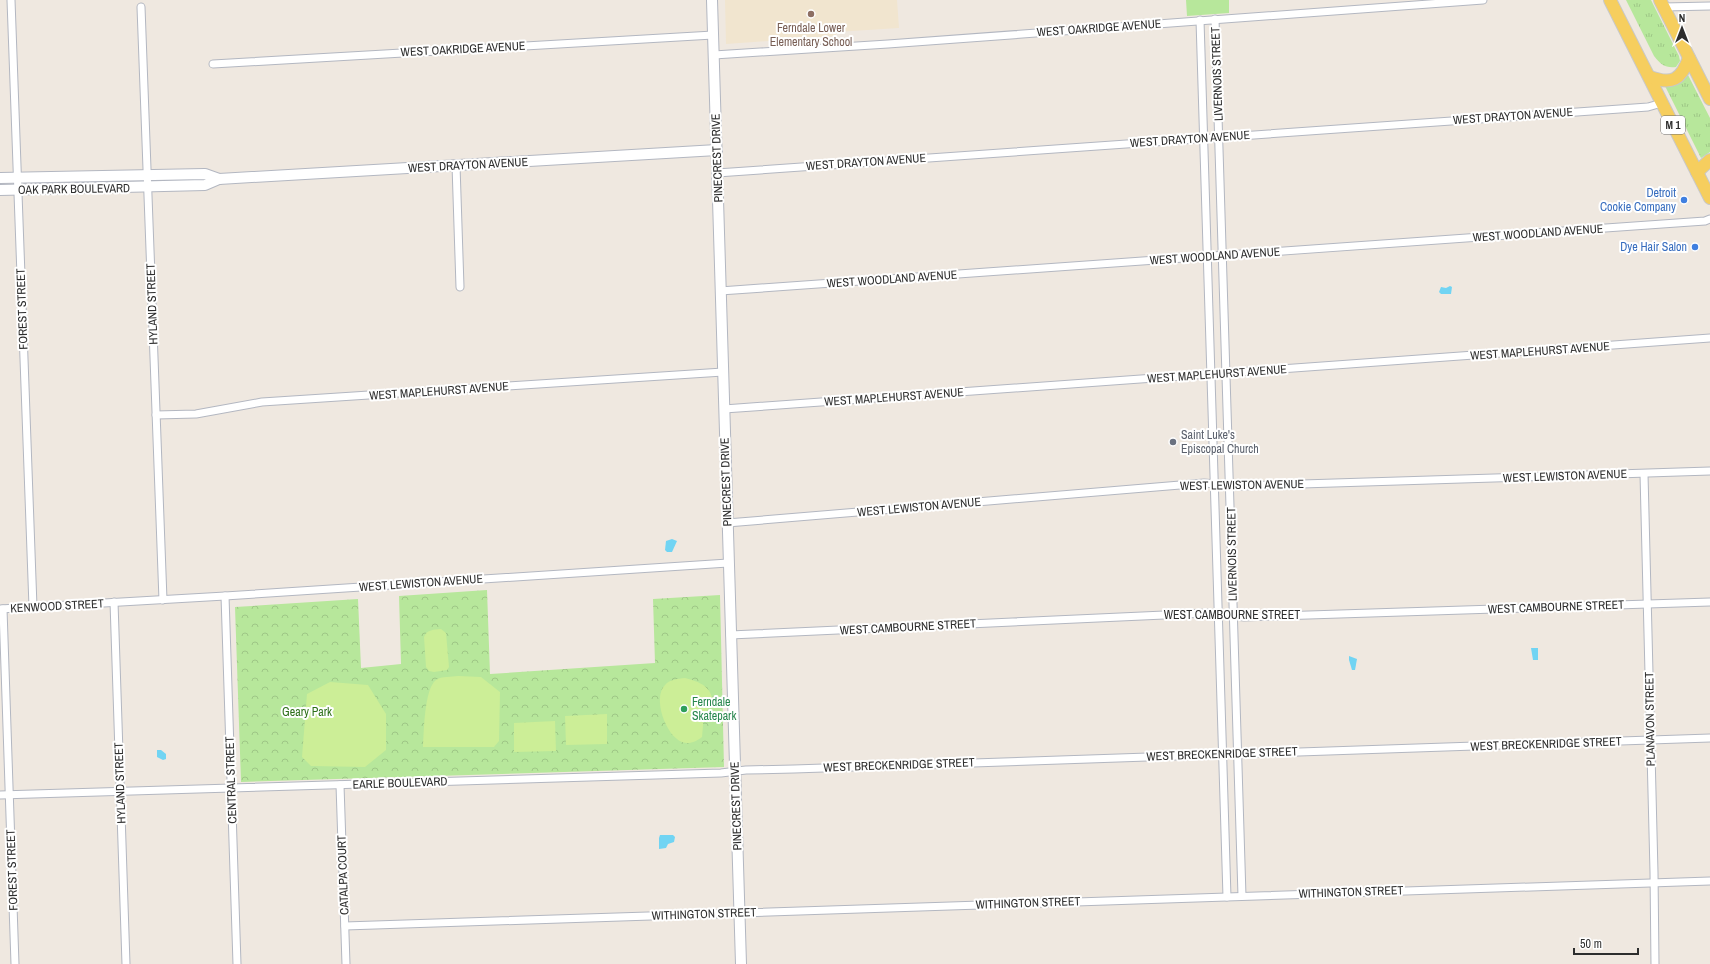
<svg xmlns="http://www.w3.org/2000/svg" width="1710" height="964" viewBox="0 0 1710 964" font-family="'Archivo Narrow',sans-serif">
  <style>
    .education { fill: #f1e5cf }
    .grass { fill: url(#grass-tufts) }
    .park { fill: url(#park-crowns) }
    .garden { fill: #b7e79b }
    .pitch { fill: #ccee97 }
    .water { fill: #71d4f3 }
    .lines { fill: none; stroke-linecap: round; stroke-linejoin: round }
    .street-casing { stroke: #b3b7c1; stroke-width: 9 }
    .secondary-casing { stroke: #b3b7c1; stroke-width: 12 }
    .primary-casing { stroke: #c8c8c8; stroke-width: 14 }
    .street { stroke: #fff; stroke-width: 7 }
    .secondary { stroke: #fff; stroke-width: 10 }
    .primary { stroke: #f6ce5e; stroke-width: 12 }
    .education-dot { fill: #8d6e63; stroke: #fff; stroke-width: 1.5 }
    .shop-dot { fill: #3f7fe0; stroke: #fff; stroke-width: 1.5 }
    .worship-dot { fill: #6b7280; stroke: #fff; stroke-width: 1.5 }
    .leisure-dot { fill: #2e9e5b; stroke: #fff; stroke-width: 1.5 }
    .labels { text-anchor: middle; stroke-width: 4; stroke-linejoin: round; paint-order: stroke }
    .shield { fill: #fff; stroke: #6c6c6c; stroke-width: 1 }
    .shield-label { font-size: 11px; font-weight: bold; fill: #2d2d2d }
    .education-label { font-size: 12px; fill: #785e54; stroke: #fff }
    .street-label { font-size: 12px; fill: #2d2d2d; stroke: #fff }
    .shop-label { font-size: 12px; fill: #366cbe; stroke: #fff; text-anchor: end }
    .worship-label { font-size: 12px; fill: #5b616d; stroke: #fff; text-anchor: start }
    .leisure-label { font-size: 12px; fill: #27864d; stroke: #fff; text-anchor: start }
    .park-label { font-size: 12px; fill: #2d6f19; stroke: #fff }
  </style>
  <defs>
    <pattern id="grass-tufts" width="24" height="20" patternUnits="userSpaceOnUse"><rect width="24" height="20" fill="#b7e79b"/><path d="M3 7l-1-3M5 7V3M7 7l1-3M15 17l-1-3M17 17v-4M19 17l1-3" fill="none" stroke="#9ec686"/></pattern>
    <pattern id="park-crowns" width="20" height="18" patternUnits="userSpaceOnUse"><rect width="20" height="18" fill="#b7e79b"/><path d="M2 6a3 3 0 1 1 6 0M12 15a3 3 0 1 1 6 0" fill="none" stroke="#9ec686"/></pattern>
  </defs>
  <rect width="100%" height="100%" fill="#efe8e0"/>
  <path class="education" d="M725 0H897L899 28 836 32V36L726 44Z"/>
  <g class="grass">
    <path d="M1626 0H1651L1679 56 1680 61 1676 67C1665 68 1661 65 1654 56Z"/>
    <path d="M1688 75 1710 118V152L1701 158 1664 84 1683 79Z"/>
  </g>
  <path class="park" d="M487 590 490 674 655 663 653 599 720 595 724 767 241 782 235 607 358 599 361 668 401 664 399 596Z"/>
  <path class="garden" d="M1186 0H1229V13L1187 16Z"/>
  <g class="pitch">
    <path d="M441 629 446 633 449 667 447 670 434 672 429 671 426 667 424 637C427 629 434 630 441 629Z"/>
    <path d="M458 676 481 677 500 692 499 741 494 747H423C424 733 424 689 436 680 441 676 452 677 458 676Z"/>
    <path d="M685 678C700 682 711 686 713 702L704 714 702 737C697 741 689 745 682 742 666 736 652 698 665 685 670 679 678 679 685 678Z"/>
    <path d="M330 682 368 685 386 714V750L365 767 311 766 302 757 307 694Z"/>
    <path d="M607 714V744L566 745 565 716Z"/>
    <path d="M555 721 556 751 514 752V723Z"/>
  </g>
  <g class="water">
    <path d="M1450 286 1452 287 1451 294H1441L1439 292 1441 287 1446 288Z"/>
    <path d="M672 539 677 541 672 552H667L665 550 666 541Z"/>
    <path d="M1531 648H1538V660H1533Z"/>
    <path d="M1349 656 1357 659 1355 670H1352L1349 660Z"/>
    <path d="M157 750H161L166 754V759L163 760 157 757Z"/>
    <path d="M660 835H673L675 837 674 842 668 844 666 848 659 849V838Z"/>
  </g>
  <g class="lines">
    <defs>
      <g id="street">
        <path d="M11 0 33 607"/>
        <path d="M141 7 163 600"/>
        <path d="M1664 7 1710 6"/>
        <path d="M1215 19 1242 896"/>
        <path d="M1200 20 1227 897"/>
        <path d="M714 55 888 44 1483 0"/>
        <path d="M213 64 713 35"/>
        <path d="M456 165 460 287"/>
        <path d="M717 173 1648 107 1662 103"/>
        <path d="M720 291 1705 221 1710 219"/>
        <path d="M724 409 1710 338"/>
        <path d="M156 415 196 414 262 402 723 372"/>
        <path d="M1644 474 1654 872 1655 964"/>
        <path d="M727 523 1204 483 1241 486 1710 471"/>
        <path d="M225 596 237 964"/>
        <path d="M114 602 126 964"/>
        <path d="M0 609 225 596 728 563"/>
        <path d="M3 609 15 964"/>
        <path d="M730 635 1208 613 1244 617 1710 602"/>
        <path d="M340 785 346 964"/>
        <path d="M0 795 721 773 746 770 794 769 1710 738"/>
        <path d="M345 926 1710 881"/>
      </g>
      <g id="secondary">
        <path d="M712 0 741 964"/>
        <path d="M0 178 205 174 219 179"/>
        <path d="M0 190 205 185 219 179 717 150"/>
      </g>
      <g id="primary">
        <path d="M1610 0 1710 198"/>
        <path d="M1660 0 1710 99"/>
        <path d="M1650 77C1672 85 1681 80 1689 58"/>
        <path d="M1697 172 1710 160"/>
      </g>
    </defs>
    <use href="#street" class="street-casing"/>
    <use href="#secondary" class="secondary-casing"/>
    <use href="#primary" class="primary-casing"/>
    <use href="#street" class="street"/>
    <use href="#secondary" class="secondary"/>
    <use href="#primary" class="primary"/>
  </g>
  <circle class="education-dot" cx="811" cy="14" r="4"/>
  <g class="shop-dot">
    <circle cx="1684" cy="200" r="4"/>
    <circle cx="1695" cy="247" r="4"/>
  </g>
  <circle class="worship-dot" cx="1173" cy="442" r="4"/>
  <circle class="leisure-dot" cx="684" cy="709" r="4"/>
  <g class="labels">
    <rect class="shield" x="1661" y="116" width="24" height="18" rx="3"/>
    <g class="shield-label">
      <text x="1673" y="129">M 1</text>
    </g>
    <g class="education-label">
      <text x="811" y="32">Ferndale Lower<tspan x="811" dy="14">Elementary School</tspan></text>
    </g>
    <g class="street-label">
      <text transform="translate(1099 28) rotate(-4)" y="4">WEST OAKRIDGE AVENUE</text>
      <text transform="translate(463 49) rotate(-3)" y="4">WEST OAKRIDGE AVENUE</text>
      <text transform="translate(1217 74) rotate(-92)" y="4">LIVERNOIS STREET</text>
      <text transform="translate(1513 116) rotate(-4)" y="4">WEST DRAYTON AVENUE</text>
      <text transform="translate(1190 139) rotate(-4)" y="4">WEST DRAYTON AVENUE</text>
      <text transform="translate(717 158) rotate(-92)" y="4">PINECREST DRIVE</text>
      <text transform="translate(866 162) rotate(-4)" y="4">WEST DRAYTON AVENUE</text>
      <text transform="translate(468 165) rotate(-3)" y="4">WEST DRAYTON AVENUE</text>
      <text transform="translate(74 189) rotate(-1)" y="4">OAK PARK BOULEVARD</text>
      <text transform="translate(1538 233) rotate(-4)" y="4">WEST WOODLAND AVENUE</text>
      <text transform="translate(1215 256) rotate(-4)" y="4">WEST WOODLAND AVENUE</text>
      <text transform="translate(892 279) rotate(-4)" y="4">WEST WOODLAND AVENUE</text>
      <text transform="translate(152 304) rotate(-92)" y="4">HYLAND STREET</text>
      <text transform="translate(22 309) rotate(-92)" y="4">FOREST STREET</text>
      <text transform="translate(1540 351) rotate(-4)" y="4">WEST MAPLEHURST AVENUE</text>
      <text transform="translate(1217 374) rotate(-4)" y="4">WEST MAPLEHURST AVENUE</text>
      <text transform="translate(439 391) rotate(-4)" y="4">WEST MAPLEHURST AVENUE</text>
      <text transform="translate(894 397) rotate(-4)" y="4">WEST MAPLEHURST AVENUE</text>
      <text transform="translate(1565 476) rotate(-2)" y="4">WEST LEWISTON AVENUE</text>
      <text transform="translate(726 482) rotate(-92)" y="4">PINECREST DRIVE</text>
      <text transform="translate(1242 485) rotate(-1)" y="4">WEST LEWISTON AVENUE</text>
      <text transform="translate(919 507) rotate(-5)" y="4">WEST LEWISTON AVENUE</text>
      <text transform="translate(1232 554) rotate(-91)" y="4">LIVERNOIS STREET</text>
      <text transform="translate(421 583) rotate(-4)" y="4">WEST LEWISTON AVENUE</text>
      <text transform="translate(57 606) rotate(-3)" y="4">KENWOOD STREET</text>
      <text transform="translate(1556 607) rotate(-2)" y="4">WEST CAMBOURNE STREET</text>
      <text x="1232" y="619">WEST CAMBOURNE STREET</text>
      <text transform="translate(908 627) rotate(-3)" y="4">WEST CAMBOURNE STREET</text>
      <text transform="translate(1650 719) rotate(-91)" y="4">PLANAVON STREET</text>
      <text transform="translate(1546 744) rotate(-2)" y="4">WEST BRECKENRIDGE STREET</text>
      <text transform="translate(1222 754) rotate(-2)" y="4">WEST BRECKENRIDGE STREET</text>
      <text transform="translate(899 765) rotate(-2)" y="4">WEST BRECKENRIDGE STREET</text>
      <text transform="translate(231 780) rotate(-92)" y="4">CENTRAL STREET</text>
      <text transform="translate(120 783) rotate(-92)" y="4">HYLAND STREET</text>
      <text transform="translate(400 783) rotate(-2)" y="4">EARLE BOULEVARD</text>
      <text transform="translate(736 806) rotate(-92)" y="4">PINECREST DRIVE</text>
      <text transform="translate(12 870) rotate(-92)" y="4">FOREST STREET</text>
      <text transform="translate(343 875) rotate(-92)" y="4">CATALPA COURT</text>
      <text transform="translate(1351 892) rotate(-2)" y="4">WITHINGTON STREET</text>
      <text transform="translate(1028 903) rotate(-2)" y="4">WITHINGTON STREET</text>
      <text transform="translate(704 914) rotate(-2)" y="4">WITHINGTON STREET</text>
    </g>
    <g class="shop-label">
      <text x="1676" y="197">Detroit<tspan x="1676" dy="14">Cookie Company</tspan></text>
      <text x="1687" y="251">Dye Hair Salon</text>
    </g>
    <g class="worship-label">
      <text x="1181" y="439">Saint Luke's<tspan x="1181" dy="14">Episcopal Church</tspan></text>
    </g>
    <g class="leisure-label">
      <text x="692" y="706">Ferndale<tspan x="692" dy="14">Skatepark</tspan></text>
    </g>
    <g class="park-label">
      <text x="307" y="716">Geary Park</text>
    </g>
  </g>
  <g transform="translate(1682 28)" stroke="#ffffff" stroke-width="3" paint-order="stroke">
  <path d="M0-3L7 15L0 10L-7 15Z" fill="#2d2d2d"/>
  <text y="-6" font-size="11" font-weight="bold" text-anchor="middle" fill="#2d2d2d">N</text>
  </g>
  <path d="M1574 948v6h64v-6" fill="none" stroke="#2d2d2d" stroke-width="2"/>
  <text x="1580" y="948" font-size="12" fill="#2d2d2d" stroke="#ffffff" stroke-width="3" paint-order="stroke">50 m</text>
</svg>
